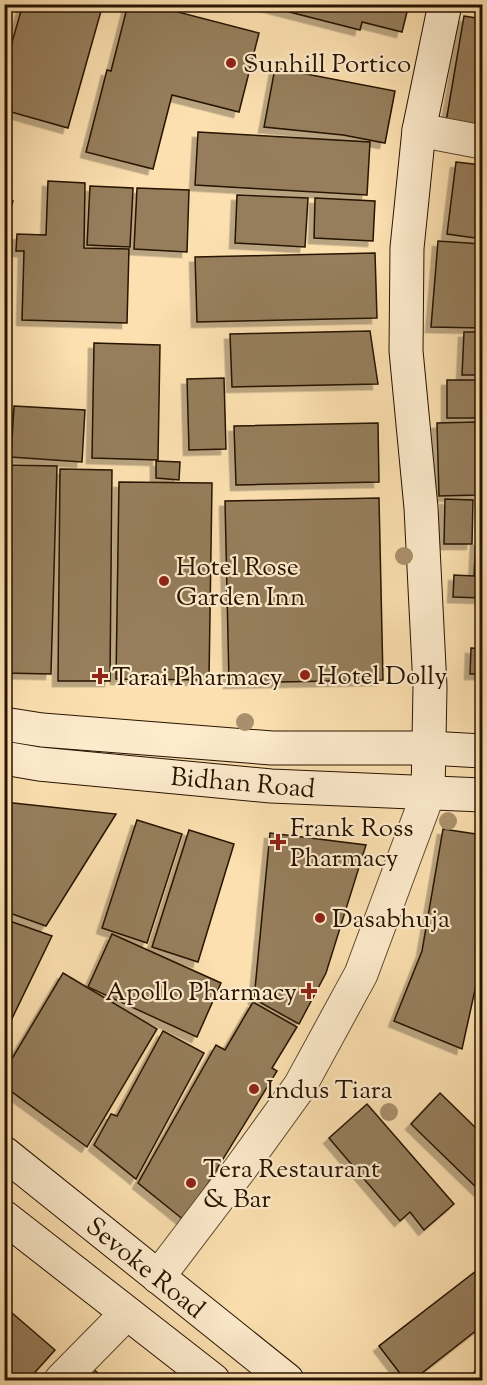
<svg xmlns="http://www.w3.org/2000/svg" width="487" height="1385" viewBox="0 0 487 1385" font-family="'Sorts Mill Goudy',serif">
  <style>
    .building { fill: #967e5c; stroke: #271301; stroke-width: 1.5; filter: url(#shadow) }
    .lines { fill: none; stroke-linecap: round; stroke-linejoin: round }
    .street-casing { stroke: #5c462d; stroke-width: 35 }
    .secondary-casing { stroke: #271301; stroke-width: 35 }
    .street { stroke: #fdebcc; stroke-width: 33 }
    .secondary { stroke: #fdebcc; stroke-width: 33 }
    .tree { fill: #a9906c }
    .poi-dot { fill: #8f2418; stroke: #fdebcc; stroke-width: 2 }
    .labels { text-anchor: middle; stroke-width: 4.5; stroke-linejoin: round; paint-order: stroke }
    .poi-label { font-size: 26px; fill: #271301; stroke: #fdebcc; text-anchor: start }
    .street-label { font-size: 26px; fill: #271301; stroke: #fdebcc }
  </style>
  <defs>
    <filter id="shadow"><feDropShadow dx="-5.5" dy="5.5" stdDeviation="0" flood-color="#0004"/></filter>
  </defs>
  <rect width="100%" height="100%" fill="#fce0b0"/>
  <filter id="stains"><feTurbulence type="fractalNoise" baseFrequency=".00333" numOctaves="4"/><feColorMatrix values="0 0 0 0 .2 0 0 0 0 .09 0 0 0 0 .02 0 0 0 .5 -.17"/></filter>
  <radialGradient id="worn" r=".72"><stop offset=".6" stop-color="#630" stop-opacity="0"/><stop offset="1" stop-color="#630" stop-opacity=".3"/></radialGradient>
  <g class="building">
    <path d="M23 4H103L68 128 4 110V70Z"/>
    <path d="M128 4H176L174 11 259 33 239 112 172 95 153 169 86 152 107 70 111 71Z"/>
    <path d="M258 4H409L402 32 362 22 360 30Z"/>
    <path d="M464 16 482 19V128L446 122Z"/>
    <path d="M275 68 395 91 385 143 343 135 264 127Z"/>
    <path d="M198 132 370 142 367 195 195 185Z"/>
    <path d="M456 162 482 165V239L447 234Z"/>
    <path d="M48 181 85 183 84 248 129 249 127 323 22 320 24 251H16L17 234 46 235Z"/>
    <path d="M90 186 133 188 130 247 87 245Z"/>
    <path d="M137 188 189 190 187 252 134 249Z"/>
    <path d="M237 195 308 198 305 247 235 243Z"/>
    <path d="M315 198 375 201 373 241 314 238Z"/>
    <path d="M4 199 13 201 4 229Z"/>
    <path d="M438 241 482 244V328L431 327Z"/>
    <path d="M375 253 377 318 197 322 195 257Z"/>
    <path d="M370 331 378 384 232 387 230 334Z"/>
    <path d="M464 332H482V375H462Z"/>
    <path d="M94 343 160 345 158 460 92 458Z"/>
    <path d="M224 378 226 449 189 450 187 379Z"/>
    <path d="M447 380H482V484H481V418H447Z"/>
    <path d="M14 406 85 410 82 462 11 457Z"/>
    <path d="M477 422 479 495 439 496 437 423Z"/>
    <path d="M378 423 379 482 236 485 234 426Z"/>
    <path d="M156 461 180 462 179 480 156 478Z"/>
    <path d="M4 465 57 466 51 674 4 673Z"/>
    <path d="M60 469 112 470 110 681H58Z"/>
    <path d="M119 482 212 483 209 680 116 679Z"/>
    <path d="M379 498 383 680 229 683 225 501Z"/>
    <path d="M445 499 473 500 472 544H444Z"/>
    <path d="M476 540H482V598L453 597 454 575 474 576Z"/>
    <path d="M471 648 482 649V674H470Z"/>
    <path d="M4 802 116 814 46 926 4 911Z"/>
    <path d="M137 820 182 834 147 943 102 928Z"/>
    <path d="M443 829 482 835V958L462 1049 394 1021 422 951Z"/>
    <path d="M189 830 234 844 198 962 152 947Z"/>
    <path d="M270 833 366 845 326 973 299 1024 254 999Z"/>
    <path d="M4 919 52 936 4 1035Z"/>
    <path d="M112 934 221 983 197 1037 88 987Z"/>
    <path d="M63 973 157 1029 87 1147 4 1086V1072Z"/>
    <path d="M253 1002 297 1027 272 1068 277 1071 185 1221 138 1183 216 1045 225 1050Z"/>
    <path d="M163 1031 204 1053 136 1179 94 1145 111 1114 117 1116Z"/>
    <path d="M440 1093 482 1134V1193L411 1124Z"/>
    <path d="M367 1104 454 1204 424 1230 410 1212 400 1221 329 1138Z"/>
    <path d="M476 1271 482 1279V1326L413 1380H405L379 1346Z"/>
    <path d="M4 1306 55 1350 28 1380H4Z"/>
    <path d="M84 1361 106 1380H67Z"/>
    <path d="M482 1365V1380H466Z"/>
  </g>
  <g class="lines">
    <defs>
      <g id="street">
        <path d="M419 130 482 142"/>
        <path d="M158 1277 240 1169 300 1086 361 974 428 794"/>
        <path d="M61 1380 126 1314"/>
      </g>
      <g id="secondary">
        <path d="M4 724 42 730 272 748H429L482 751"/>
        <path d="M4 758 39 764 271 786 482 795"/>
        <path d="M428 794 430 687 421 508 406 351 407 248 419 130 445 4"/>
        <path d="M4 1153 287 1380"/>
        <path d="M4 1217 213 1380"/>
      </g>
    </defs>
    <use href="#street" class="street-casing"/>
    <use href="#secondary" class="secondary-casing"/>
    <use href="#street" class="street"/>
    <use href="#secondary" class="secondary"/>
  </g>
  <g class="tree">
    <circle cx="404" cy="556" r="9"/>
    <circle cx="245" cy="722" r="9"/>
    <circle cx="448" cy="821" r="9"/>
    <circle cx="389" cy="1112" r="9"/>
  </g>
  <g class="poi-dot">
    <circle cx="231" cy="63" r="6"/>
    <circle cx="164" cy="581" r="6"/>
    <circle cx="305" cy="675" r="6"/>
    <path d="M97 667h6v6h6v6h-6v6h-6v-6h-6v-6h6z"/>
    <path d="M275 833h6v6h6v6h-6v6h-6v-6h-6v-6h6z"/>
    <circle cx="320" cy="918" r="6"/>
    <path d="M306 982h6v6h6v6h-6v6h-6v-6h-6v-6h6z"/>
    <circle cx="254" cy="1089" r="6"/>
    <circle cx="191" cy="1183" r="6"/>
  </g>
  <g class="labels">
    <g class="poi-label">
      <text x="243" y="72">Sunhill Portico</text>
      <text x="176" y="575">Hotel Rose<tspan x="176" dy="30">Garden Inn</tspan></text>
      <text x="317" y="684">Hotel Dolly</text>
      <text x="112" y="685">Tarai Pharmacy</text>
      <text x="290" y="836">Frank Ross<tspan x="290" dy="30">Pharmacy</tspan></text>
      <text x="332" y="927">Dasabhuja</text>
      <text x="297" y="1000" text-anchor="end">Apollo Pharmacy</text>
      <text x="266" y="1098">Indus Tiara</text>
      <text x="203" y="1177">Tera Restaurant<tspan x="203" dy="30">&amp; Bar</tspan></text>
    </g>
    <g class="street-label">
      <text transform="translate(243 782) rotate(5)" y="9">Bidhan Road</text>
      <text transform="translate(146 1267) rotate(39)" y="9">Sevoke Road</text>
    </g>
  </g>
  <rect width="487" height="1385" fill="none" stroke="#fce0b0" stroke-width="24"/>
  <rect x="6" y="6" width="475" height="1373" fill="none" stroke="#271301" stroke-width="3"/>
  <rect x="12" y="12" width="463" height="1361" fill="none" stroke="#271301" stroke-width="1.5"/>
  <rect width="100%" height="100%" filter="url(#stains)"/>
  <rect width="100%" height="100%" fill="url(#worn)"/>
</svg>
